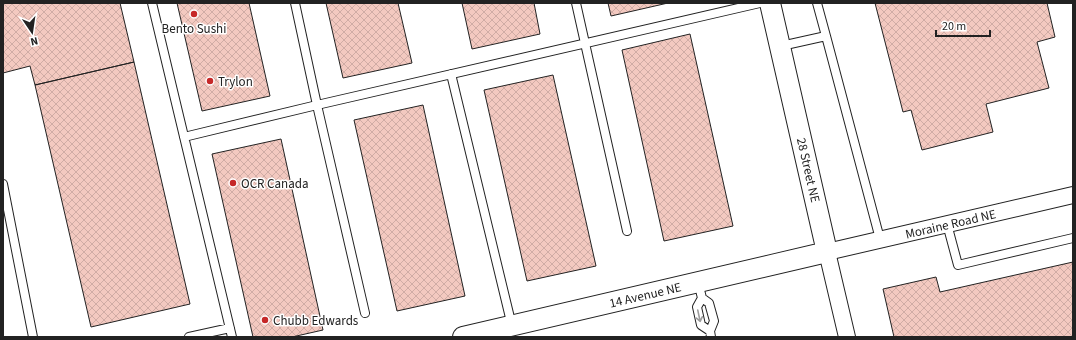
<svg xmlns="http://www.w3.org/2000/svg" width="1076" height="340" viewBox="0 0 1076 340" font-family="'Source Sans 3',sans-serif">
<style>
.building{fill:url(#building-cross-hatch);stroke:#222}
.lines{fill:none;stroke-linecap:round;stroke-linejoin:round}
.service-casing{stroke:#222;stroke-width:10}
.minor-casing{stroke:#222;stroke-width:18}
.tertiary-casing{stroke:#222;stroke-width:22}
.service{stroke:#fff;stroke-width:8}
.minor{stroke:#fff;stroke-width:16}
.tertiary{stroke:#fff;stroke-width:20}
.oneway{stroke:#9c9c9c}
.poi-dot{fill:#c62828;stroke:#fff;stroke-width:1.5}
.labels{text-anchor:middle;stroke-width:3;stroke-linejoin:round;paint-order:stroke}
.poi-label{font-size:13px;fill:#222;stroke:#fff;text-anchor:start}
.street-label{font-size:13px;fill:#222;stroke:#fff}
</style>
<defs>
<pattern id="building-cross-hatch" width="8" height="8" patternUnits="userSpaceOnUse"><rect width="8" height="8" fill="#f3c9c0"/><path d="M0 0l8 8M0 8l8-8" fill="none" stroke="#d0aca5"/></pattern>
</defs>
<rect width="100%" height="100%" fill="#fff"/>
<!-- building -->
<path class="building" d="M 3,3 L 120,3 L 134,62 L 35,85 L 30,66 L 3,73 Z
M 177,3 L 249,3 L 270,96 L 202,111 Z
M 326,3 L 398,3 L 412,63 L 343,78 Z
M 462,3 L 534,3 L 540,34 L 472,49 Z
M 608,3 L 668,3 L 611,16 Z
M 875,3 L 1047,3 L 1055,37 L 1037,42 L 1049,88 L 986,104 L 993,132 L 922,150 L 911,110 L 903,112 Z
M 690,34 L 733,226 L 664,241 L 622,50 Z
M 134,62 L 190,304 L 91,327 L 35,85 Z
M 553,75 L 596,266 L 527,281 L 484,90 Z
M 423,105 L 465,296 L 397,311 L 354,120 Z
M 281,139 L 323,330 L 292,337 L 253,337 L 212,154 Z
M 1073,262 L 1073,337 L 894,337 L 883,289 L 936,277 L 940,292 Z"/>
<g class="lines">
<!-- service casing -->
<g class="service-casing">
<path id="service" d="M 152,3 L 232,337
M 295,3 L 317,105 L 760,3
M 576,3 L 627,231
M 817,3 L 826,36
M 781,46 L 826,36 L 880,239
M 451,74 L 512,326
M 184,137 L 317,105 L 365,313
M 3,184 L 33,337
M 947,224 L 958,265 L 1073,238
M 698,282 L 702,298 L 709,303 L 714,321 L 710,331 L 711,337
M 702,298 L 697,307 L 701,325 L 710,331
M 189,337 L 230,328"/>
</g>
<!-- minor casing -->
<g class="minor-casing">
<g id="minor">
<path id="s1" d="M 847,337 L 827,252 L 1073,195"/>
</g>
</g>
<!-- tertiary casing -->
<g class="tertiary-casing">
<g id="tertiary">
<path id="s2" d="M 463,337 L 827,252 L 770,3"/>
</g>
</g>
<!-- service -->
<use href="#service" class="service"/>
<!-- minor -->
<use href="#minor" class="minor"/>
<!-- tertiary -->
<use href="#tertiary" class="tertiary"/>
</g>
<!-- one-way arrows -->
<defs><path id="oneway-shaft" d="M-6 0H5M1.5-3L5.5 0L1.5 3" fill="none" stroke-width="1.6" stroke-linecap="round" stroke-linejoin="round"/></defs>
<use class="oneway" href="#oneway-shaft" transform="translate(699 316) rotate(78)"/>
<!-- markers -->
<g class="poi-dot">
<circle cx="194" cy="14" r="4"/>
<circle cx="210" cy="81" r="4"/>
<circle cx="233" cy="183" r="4"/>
<circle cx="265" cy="320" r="4"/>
</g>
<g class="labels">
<!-- poi labels -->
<g class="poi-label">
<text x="194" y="33" text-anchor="middle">Bento Sushi</text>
<text x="218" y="86">Trylon</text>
<text x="241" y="188">OCR Canada</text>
<text x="273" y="325">Chubb Edwards</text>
</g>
<!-- street labels -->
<g class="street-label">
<text transform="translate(809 170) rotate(77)" y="5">28 Street NE</text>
<text dy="5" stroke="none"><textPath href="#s1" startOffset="214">Moraine Road NE</textPath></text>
<text dy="5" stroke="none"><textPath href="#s2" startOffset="187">14 Avenue NE</textPath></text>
</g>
</g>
<!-- border -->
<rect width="1076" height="340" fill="none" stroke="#222222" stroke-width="8"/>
<!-- north arrow -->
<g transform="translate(32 32) rotate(167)" stroke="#ffffff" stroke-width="3" paint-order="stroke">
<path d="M0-3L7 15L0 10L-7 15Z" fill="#222222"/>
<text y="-6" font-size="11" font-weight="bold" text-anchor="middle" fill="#222222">N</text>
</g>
<!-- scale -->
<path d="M936 30v6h54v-6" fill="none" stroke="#222222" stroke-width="2"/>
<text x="942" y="30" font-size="12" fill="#222222" stroke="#ffffff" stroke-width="3" paint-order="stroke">20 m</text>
</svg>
